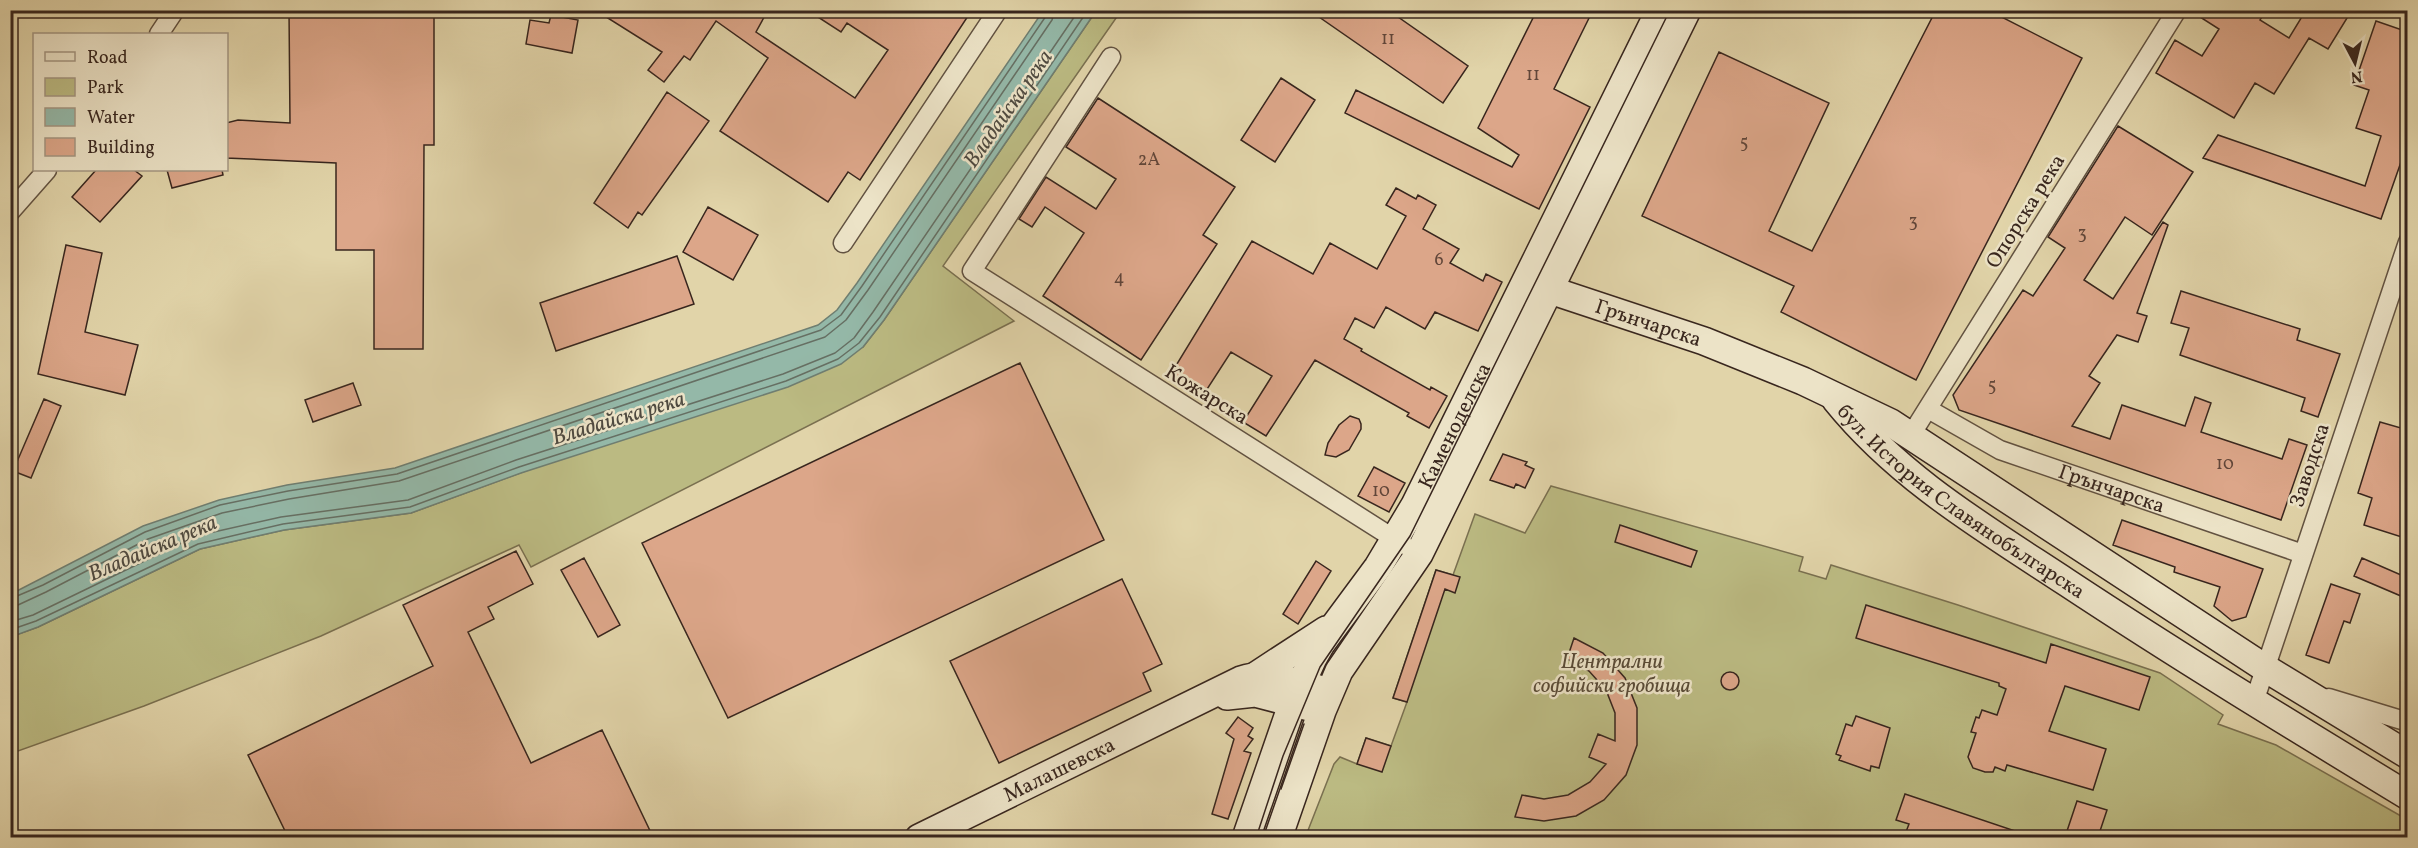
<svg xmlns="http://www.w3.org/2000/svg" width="2418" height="848" viewBox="0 0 2418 848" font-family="Vollkorn,serif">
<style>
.green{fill:#bbba82;stroke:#7a7050;stroke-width:1.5}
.water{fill:#94b8a8;stroke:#6f7e71;stroke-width:1.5}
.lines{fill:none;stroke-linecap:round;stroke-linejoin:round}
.shore{stroke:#666f63;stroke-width:1.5}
.building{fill:#dca689;stroke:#38261e;stroke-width:1.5}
.street-casing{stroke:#625241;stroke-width:21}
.secondary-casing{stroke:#38261e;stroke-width:30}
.street{stroke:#ece3c7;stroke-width:18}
.secondary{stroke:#ece3c7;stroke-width:27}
.tram{stroke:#38261e;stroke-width:1.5}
.labels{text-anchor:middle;stroke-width:5;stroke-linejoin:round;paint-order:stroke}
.number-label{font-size:18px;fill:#614639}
.street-label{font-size:21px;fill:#38261e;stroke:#ece3c7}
.park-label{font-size:21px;font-style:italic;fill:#594b37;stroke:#ece3c7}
.water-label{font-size:22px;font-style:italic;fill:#4f4a40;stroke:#ece3c7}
</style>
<rect width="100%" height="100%" fill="#e1d4a9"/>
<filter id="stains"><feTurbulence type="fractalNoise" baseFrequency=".00333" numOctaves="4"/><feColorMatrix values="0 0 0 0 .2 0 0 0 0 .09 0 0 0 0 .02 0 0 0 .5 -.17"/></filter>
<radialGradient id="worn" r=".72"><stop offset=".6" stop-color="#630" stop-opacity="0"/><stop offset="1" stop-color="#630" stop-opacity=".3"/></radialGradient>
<!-- green -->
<path class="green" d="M 1096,11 L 1121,11 L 943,266 L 1014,321 L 531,567 L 519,545 L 321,636 L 144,706 L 18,751 L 11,748 L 10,637 L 38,627 L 200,549 L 284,530 L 411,513 L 863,347 L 884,320 Z
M 1551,486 L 1803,557 L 1799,571 L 1826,579 L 1831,565 L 1958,605 L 2160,673 L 2223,715 L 2218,724 L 2276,745 L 2408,820 L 2407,838 L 1305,838 L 1334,764 L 1340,757 L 1357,764 L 1366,738 L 1391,746 L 1407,702 L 1393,698 L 1436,570 L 1453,575 L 1475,514 L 1525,533 Z"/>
<!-- water -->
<path class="water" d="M 1043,11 L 1096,11 L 884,320 L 863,347 L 841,364 L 788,387 L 521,473 L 411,513 L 284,530 L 200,549 L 38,627 L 11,637 L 11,594 L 143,526 L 219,500 L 287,485 L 395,468 L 818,325 L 837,310 L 857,283 Z"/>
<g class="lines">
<!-- shore -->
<path class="shore" d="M 10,599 L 43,585 L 145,532 L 220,505 L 288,491 L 397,474 L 821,330 L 841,315 L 862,286 L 1046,16 L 1047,10
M 10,607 L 18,605 L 46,592 L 148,539 L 222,513 L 289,499 L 399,481 L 825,337 L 846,320 L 868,290 L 1052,20 L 1055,10
M 10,622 L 33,615 L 196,536 L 281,517 L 408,500 L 516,460 L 783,374 L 835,353 L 854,338 L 873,312 L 1079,10
M 10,630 L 36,621 L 198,544 L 283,524 L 410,507 L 519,467 L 786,381 L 838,359 L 859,343 L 880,317 L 1088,10"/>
</g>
<!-- building -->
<path class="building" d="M 289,10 L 434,10 L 434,145 L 424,145 L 423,349 L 374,349 L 374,250 L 336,250 L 336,163 L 226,158 L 226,123 L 238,120 L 290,123 Z
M 595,10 L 768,10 L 756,32 L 855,98 L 888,50 L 847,23 L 841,32 L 807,10 L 972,10 L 860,180 L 848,172 L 828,202 L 720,131 L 768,58 L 716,21 L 690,60 L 684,56 L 664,82 L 648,70 L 662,52 Z
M 1309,10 L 1388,10 L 1468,66 L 1443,103 Z
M 1537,10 L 1593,10 L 1554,89 L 1590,107 L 1539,209 L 1345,113 L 1356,90 L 1512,167 L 1519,155 L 1478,128 Z
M 1936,10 L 1988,10 L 2082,58 L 1916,380 L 1781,312 L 1794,286 L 1642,216 L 1719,52 L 1829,103 L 1769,231 L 1812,251 Z
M 2189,10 L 2266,10 L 2260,20 L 2289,38 L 2306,10 L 2352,10 L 2328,49 L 2309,38 L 2274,94 L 2255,83 L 2234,118 L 2156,73 L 2175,40 L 2202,56 L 2219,29 Z
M 551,15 L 578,20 L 572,53 L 526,44 L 530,20 L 549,23 Z
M 2376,21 L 2408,32 L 2408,142 L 2381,219 L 2203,158 L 2218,135 L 2365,186 L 2381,136 L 2356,128 L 2369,90 L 2354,85 Z
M 1281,78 L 1315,100 L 1275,162 L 1241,140 Z
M 667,92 L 709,121 L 642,215 L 638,212 L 628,228 L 594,203 Z
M 1098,98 L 1235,187 L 1203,235 L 1217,244 L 1141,360 L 1043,296 L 1084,233 L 1045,207 L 1032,227 L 1019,219 L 1046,177 L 1096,209 L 1116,179 L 1066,147 Z
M 2118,126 L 2193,172 L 2152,235 L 2125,217 L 2084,280 L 2113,299 L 2163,222 L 2168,225 L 2137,313 L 2147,316 L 2138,342 L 2117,335 L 2089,376 L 2100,383 L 2072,426 L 2110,439 L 2122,405 L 2185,426 L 2195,397 L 2211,403 L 2201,432 L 2282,459 L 2289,439 L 2307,445 L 2281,520 L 1959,410 L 1953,395 L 2023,290 L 2033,296 L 2065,248 L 2048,237 Z
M 96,170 L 134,170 L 142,176 L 100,222 L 72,197 Z
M 167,170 L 222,170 L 223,175 L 172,188 Z
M 1396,188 L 1416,199 L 1418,195 L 1436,205 L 1423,229 L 1459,249 L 1450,263 L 1483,281 L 1486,274 L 1502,282 L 1478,331 L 1435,312 L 1425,329 L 1386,307 L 1374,328 L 1355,318 L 1344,339 L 1362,349 L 1361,351 L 1430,390 L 1431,387 L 1447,396 L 1429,428 L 1407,416 L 1409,413 L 1315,360 L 1266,436 L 1243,422 L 1272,376 L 1231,352 L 1202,397 L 1169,377 L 1252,241 L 1313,274 L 1330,243 L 1377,269 L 1406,216 L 1386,205 Z
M 708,207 L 758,235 L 733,280 L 683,252 Z
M 66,245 L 102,253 L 85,332 L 138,345 L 125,395 L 38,374 Z
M 677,256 L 694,304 L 556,351 L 540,303 Z
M 2181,291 L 2300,329 L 2297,340 L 2340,354 L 2318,417 L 2301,411 L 2305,398 L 2180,355 L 2189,328 L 2171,323 Z
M 1020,363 L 1104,540 L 728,718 L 642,543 Z
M 353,383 L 361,405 L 313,422 L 305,400 Z
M 44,399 L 61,406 L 31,478 L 13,471 Z
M 1350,416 L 1359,419 L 1361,424 L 1361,429 L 1349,450 L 1336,457 L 1325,455 L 1328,443 L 1339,425 Z
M 2380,422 L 2408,430 L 2408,539 L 2364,525 L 2372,498 L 2358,493 Z
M 1503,454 L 1527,462 L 1525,465 L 1534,469 L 1525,488 L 1516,484 L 1514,488 L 1490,480 Z
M 1374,467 L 1405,483 L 1389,512 L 1358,496 Z
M 2122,520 L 2263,569 L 2246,617 L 2232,621 L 2214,606 L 2220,587 L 2174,572 L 2175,567 L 2113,545 Z
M 1620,525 L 1697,551 L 1691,567 L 1615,542 Z
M 516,551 L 533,584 L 488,607 L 494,619 L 468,632 L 531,763 L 602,730 L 653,837 L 288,837 L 248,755 L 433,666 L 403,605 Z
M 584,558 L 620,625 L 598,637 L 561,570 Z
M 2362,558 L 2408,578 L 2408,599 L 2354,576 Z
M 1316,561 L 1331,571 L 1298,624 L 1283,614 Z
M 1436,570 L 1460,577 L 1455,593 L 1445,589 L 1407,702 L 1393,698 Z
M 1122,579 L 1162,664 L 1143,673 L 1151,691 L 999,763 L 950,661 Z
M 2331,584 L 2360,594 L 2350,623 L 2344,621 L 2329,663 L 2306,655 Z
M 1866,605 L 2046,663 L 2051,644 L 2150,677 L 2139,710 L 2065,686 L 2049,731 L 2106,749 L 2093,790 L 2007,765 L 2005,771 L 1995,767 L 1993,772 L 1985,772 L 1973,768 L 1968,757 L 1976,733 L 1971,732 L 1976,717 L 1979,718 L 1982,710 L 1997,715 L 2006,689 L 1999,686 L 1999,683 L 1856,638 Z
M 1574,638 L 1603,653 L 1625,678 L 1637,708 L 1637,745 L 1626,775 L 1604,800 L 1576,816 L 1544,821 L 1515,817 L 1522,795 L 1544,799 L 1568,795 L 1590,782 L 1606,764 L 1589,757 L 1598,734 L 1615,741 L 1615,713 L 1606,690 L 1589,671 L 1567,659 Z
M1721 681a9 9 0 1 1 18 0a9 9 0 1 1-18 0Z
M 1856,716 L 1890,728 L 1879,768 L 1871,766 L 1870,771 L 1839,760 L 1841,756 L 1836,754 L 1846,724 L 1852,726 Z
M 1238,717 L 1253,728 L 1248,736 L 1253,739 L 1244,751 L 1251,753 L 1228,819 L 1212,814 L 1234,739 L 1226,733 Z
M 1366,738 L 1391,746 L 1382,772 L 1357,764 Z
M 1905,794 L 2027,835 L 2027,837 L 1904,837 L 1909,824 L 1896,820 Z
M 2077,801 L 2107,810 L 2098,837 L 2065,837 Z"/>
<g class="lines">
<!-- street casing -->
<g class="street-casing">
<g id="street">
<path d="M 159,34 L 175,10"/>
<path d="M 1111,57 L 972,271 L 1404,545"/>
<path d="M 10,212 L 47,170"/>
<path d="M 843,243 L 998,10"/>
<path id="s1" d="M 1928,409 L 2000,450 L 2303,554"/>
<path d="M 1911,435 L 2177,10"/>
<path d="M 2329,698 L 2408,722"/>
<path d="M 2254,702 L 2408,242"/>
</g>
</g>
<!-- secondary casing -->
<g class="secondary-casing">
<g id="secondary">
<path id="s2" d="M 1526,282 L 1704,341 L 1803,381 L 1891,423 L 2265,668 L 2408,755"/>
<path id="s3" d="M 1836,400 C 1899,478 1984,528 2066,582 C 2178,656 2293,726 2408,796"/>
<path d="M 1257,675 L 1326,630"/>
<path d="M 1227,696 L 1255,693 L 1309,707"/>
<path id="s4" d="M 919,838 L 1241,680 C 1271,670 1291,682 1319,689"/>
<path id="s5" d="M 1246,838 L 1293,702 L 1313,658 L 1321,644 L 1378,567 L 1415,505 L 1660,10"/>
<path d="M 1278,838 L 1322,711 L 1339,671 L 1419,554 L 1687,10"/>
</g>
</g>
<!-- street -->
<use href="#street" class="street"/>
<!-- secondary -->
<use href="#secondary" class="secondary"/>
<!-- tram -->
<path class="tram" d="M 1281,789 L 1304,724
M 1256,838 L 1283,756 L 1320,667 L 1410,536 L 1670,10"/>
</g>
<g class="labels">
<!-- number labels -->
<g class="number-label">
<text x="1388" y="44">11</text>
<text x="1533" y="80">11</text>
<text x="1744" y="148">5</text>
<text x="1149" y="165">2А</text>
<text x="1913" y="227">3</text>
<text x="2082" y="239">3</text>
<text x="1439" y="265">6</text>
<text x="1119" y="283">4</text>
<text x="1992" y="391">5</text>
<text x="2225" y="469">10</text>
<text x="1381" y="496">10</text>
</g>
<!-- street labels -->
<g class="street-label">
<text transform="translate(2025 211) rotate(-58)" y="7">Опорска река</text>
<text dy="7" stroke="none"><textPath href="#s2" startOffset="129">Грънчарска</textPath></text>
<text transform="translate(1207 394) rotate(32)" y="7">Кожарска</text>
<text dy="7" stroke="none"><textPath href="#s5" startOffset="465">Каменоделска</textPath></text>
<text transform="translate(2309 465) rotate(-72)" y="7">Заводска</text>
<text dy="7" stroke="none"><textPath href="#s1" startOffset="201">Грънчарска</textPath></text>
<text dy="7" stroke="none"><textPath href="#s3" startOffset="162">бул. История Славянобългарска</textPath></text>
<text dy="7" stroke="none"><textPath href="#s4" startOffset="156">Малашевска</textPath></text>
</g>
<!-- park labels -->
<g class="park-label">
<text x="1612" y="668">Централни<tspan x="1612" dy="24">софийски гробища</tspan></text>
</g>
<!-- water labels -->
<g class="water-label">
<text transform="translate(1007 108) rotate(-55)" y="8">Владайска река</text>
<text transform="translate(618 417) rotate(-17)" y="8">Владайска река</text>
<text transform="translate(152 547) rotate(-23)" y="8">Владайска река</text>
</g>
</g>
<!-- margin -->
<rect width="2418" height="848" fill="none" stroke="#e1d4a9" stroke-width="36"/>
<rect x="12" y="12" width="2394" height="824" fill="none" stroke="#38261e" stroke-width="3"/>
<rect x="18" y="18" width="2382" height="812" fill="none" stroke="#38261e" stroke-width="1.5"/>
<!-- legend -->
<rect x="33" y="33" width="195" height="138" fill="#ece3c7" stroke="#a49783" stroke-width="1.5"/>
<rect x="45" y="52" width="30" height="9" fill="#ece3c7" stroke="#a49783" stroke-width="1.5"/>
<text x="87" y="63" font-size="18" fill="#38261e">Road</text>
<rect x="45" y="78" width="30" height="18" fill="#bbba82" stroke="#a49783" stroke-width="1.5"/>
<text x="87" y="93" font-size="18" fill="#38261e">Park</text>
<rect x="45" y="108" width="30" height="18" fill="#94b8a8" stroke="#a49783" stroke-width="1.5"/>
<text x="87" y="123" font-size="18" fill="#38261e">Water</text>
<rect x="45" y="138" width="30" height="18" fill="#dca689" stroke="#a49783" stroke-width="1.5"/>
<text x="87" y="153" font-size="18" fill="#38261e">Building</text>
<!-- north arrow -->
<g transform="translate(2355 63) rotate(173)" stroke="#ece3c7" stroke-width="4.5" paint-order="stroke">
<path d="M0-4.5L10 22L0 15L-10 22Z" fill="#38261e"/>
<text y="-9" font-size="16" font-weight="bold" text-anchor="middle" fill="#38261e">N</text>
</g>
<rect width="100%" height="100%" filter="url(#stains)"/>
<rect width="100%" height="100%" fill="url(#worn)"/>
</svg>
